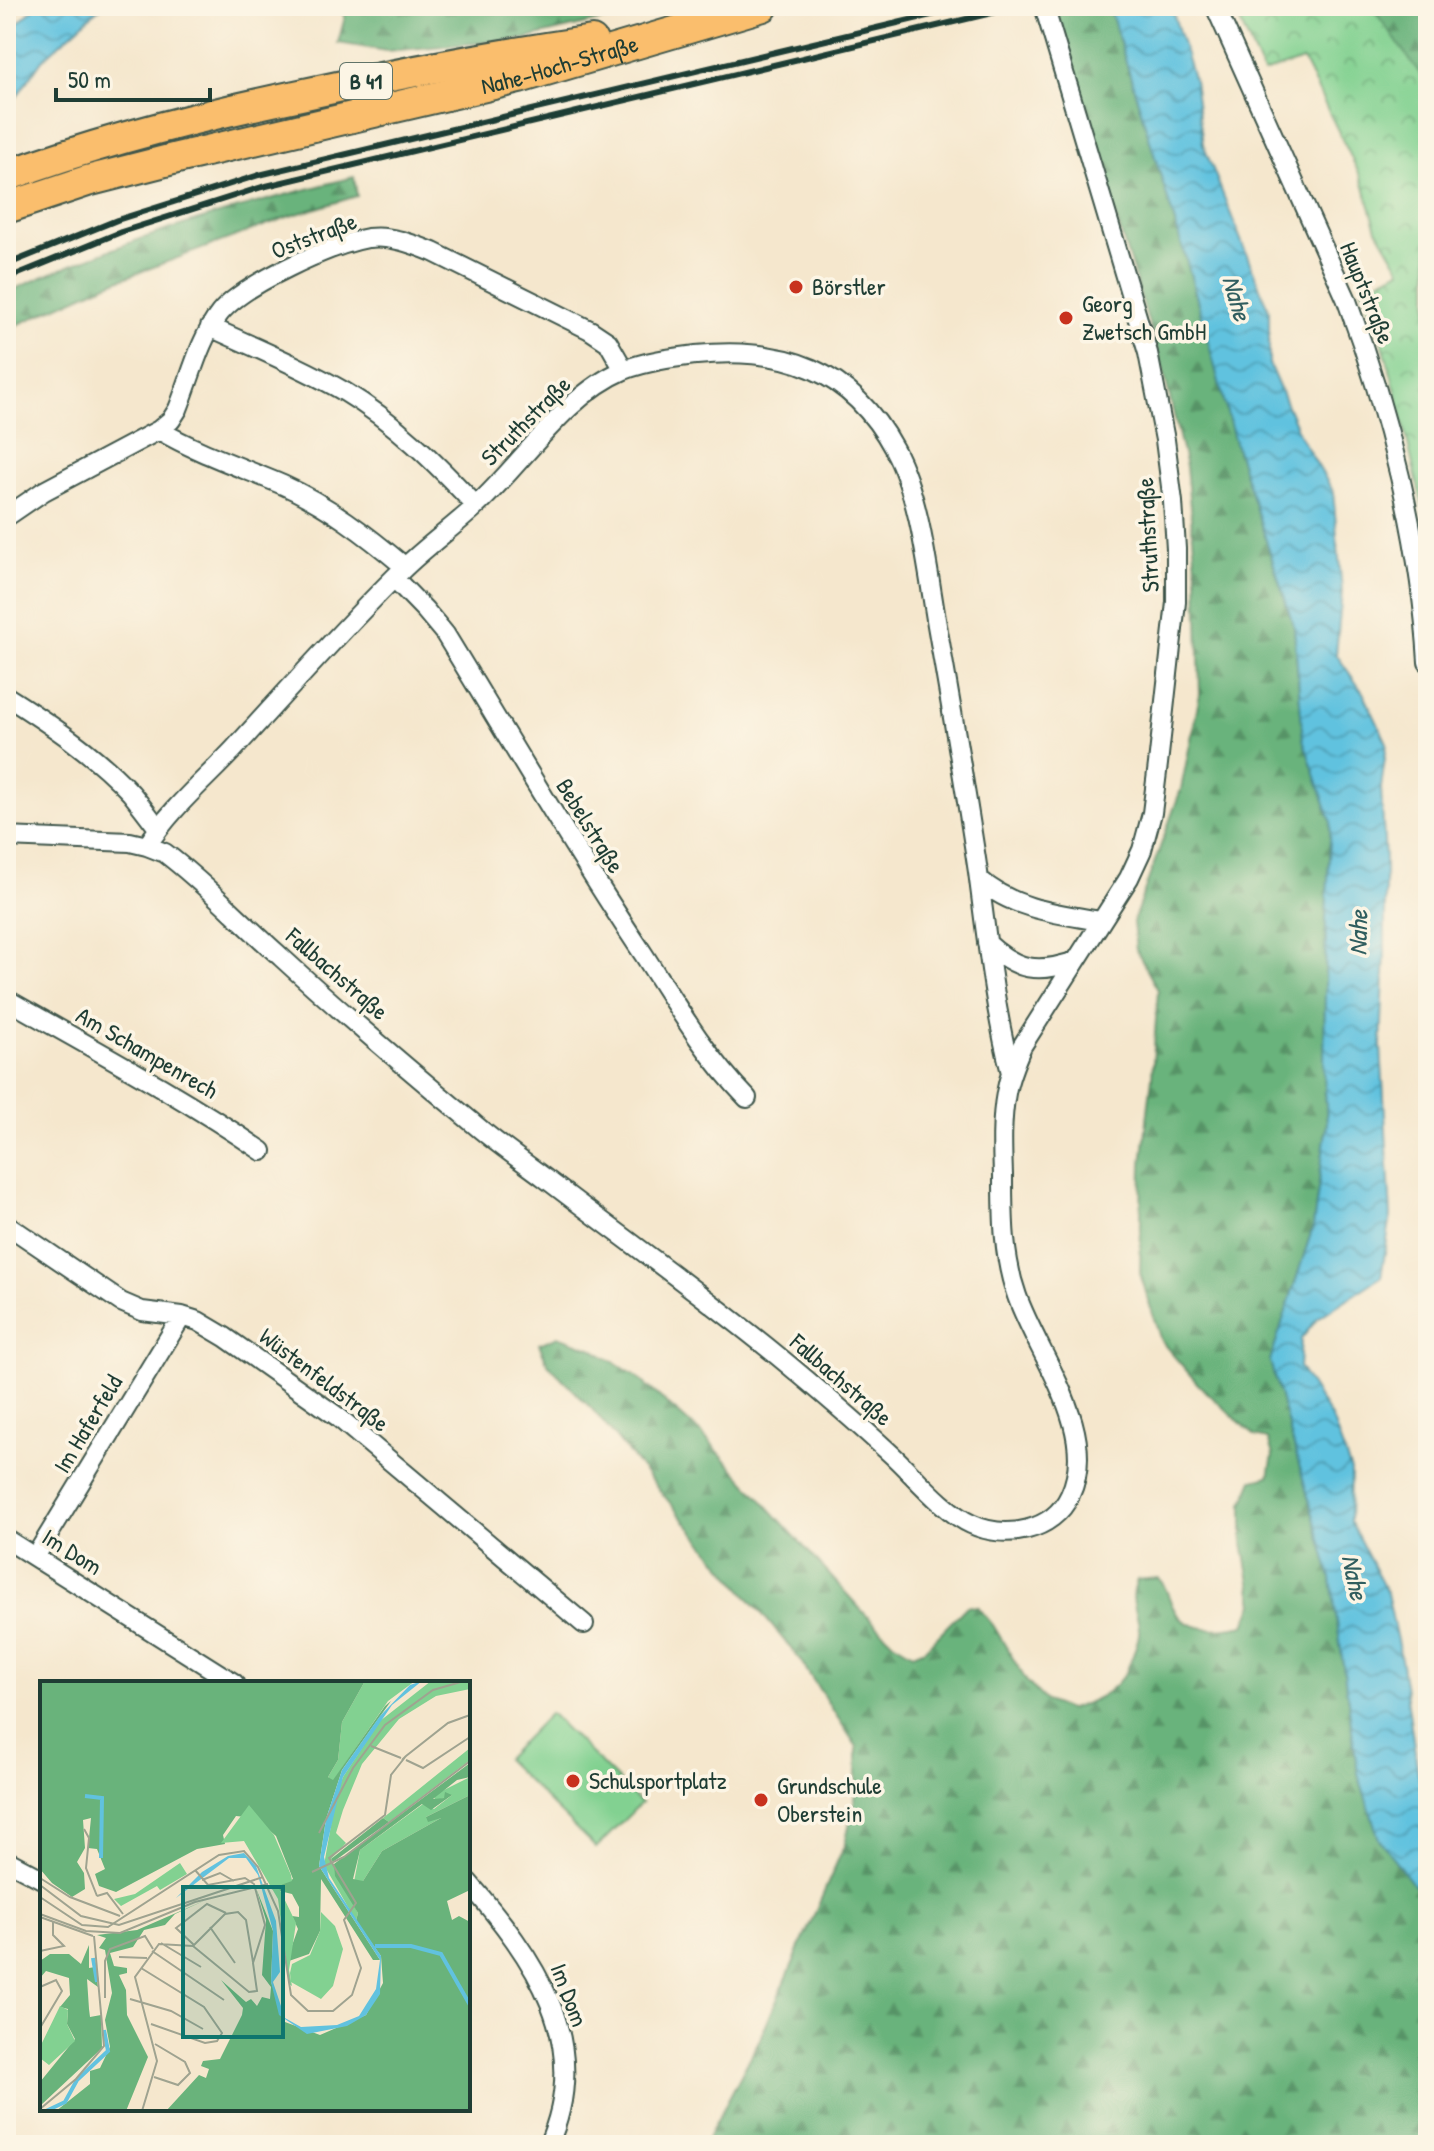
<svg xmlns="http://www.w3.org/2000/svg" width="1434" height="2151" viewBox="0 0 1434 2151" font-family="'Patrick Hand',sans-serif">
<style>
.forest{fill:url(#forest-firs);stroke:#447858;stroke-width:2}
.park{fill:url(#park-crowns);stroke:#508762;stroke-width:2}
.pitch{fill:#82d191;stroke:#508762;stroke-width:2}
.water{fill:url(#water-waves);stroke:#40808a;stroke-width:2}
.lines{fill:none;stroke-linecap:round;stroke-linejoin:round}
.minor-casing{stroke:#3f564b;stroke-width:22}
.primary-casing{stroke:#3f564b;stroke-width:34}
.minor{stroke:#fff;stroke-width:18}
.primary{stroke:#fabe6d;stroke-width:30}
.rail{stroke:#1f3d34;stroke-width:6}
.poi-dot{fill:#c8321e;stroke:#fcf5e5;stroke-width:3}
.labels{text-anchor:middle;stroke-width:7;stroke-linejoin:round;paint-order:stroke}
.shield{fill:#fcf5e5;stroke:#617469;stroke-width:2}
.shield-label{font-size:22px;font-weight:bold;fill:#1f3d34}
.street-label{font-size:24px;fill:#1f3d34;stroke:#fcf5e5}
.poi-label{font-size:24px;fill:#1f3d34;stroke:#fcf5e5;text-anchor:start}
.water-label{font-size:26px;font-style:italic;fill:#305e5f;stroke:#fcf5e5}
.inset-river{fill:none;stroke:#61c2df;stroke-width:4}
.inset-road{fill:none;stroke:#9fa390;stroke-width:2}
.view{fill:#0f766e;fill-opacity:0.15;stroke:#0f766e;stroke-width:4}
.inset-edge{fill:none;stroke:#1f3d34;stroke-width:4}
</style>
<defs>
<pattern id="forest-firs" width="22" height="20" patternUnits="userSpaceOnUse" patternTransform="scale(2)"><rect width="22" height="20" fill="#69b37b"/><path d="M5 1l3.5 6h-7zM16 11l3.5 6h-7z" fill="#569366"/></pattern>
<pattern id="park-crowns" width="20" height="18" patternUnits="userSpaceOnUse" patternTransform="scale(2)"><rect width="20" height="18" fill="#82d191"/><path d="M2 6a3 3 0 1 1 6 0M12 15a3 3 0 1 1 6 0" fill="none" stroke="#6aab77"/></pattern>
<pattern id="water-waves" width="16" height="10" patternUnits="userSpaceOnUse" patternTransform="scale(2)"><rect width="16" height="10" fill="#61c2df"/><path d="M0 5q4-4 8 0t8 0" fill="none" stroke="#4f9fb6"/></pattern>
</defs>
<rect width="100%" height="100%" fill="#fcf5e5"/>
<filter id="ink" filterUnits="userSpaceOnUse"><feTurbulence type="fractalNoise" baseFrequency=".0125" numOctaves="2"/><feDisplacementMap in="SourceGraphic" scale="16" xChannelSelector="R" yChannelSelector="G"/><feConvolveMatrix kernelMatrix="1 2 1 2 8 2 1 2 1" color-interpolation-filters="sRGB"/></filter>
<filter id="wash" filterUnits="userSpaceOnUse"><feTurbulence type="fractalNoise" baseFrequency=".006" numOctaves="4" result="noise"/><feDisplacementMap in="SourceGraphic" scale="32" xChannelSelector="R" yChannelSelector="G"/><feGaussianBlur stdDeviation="1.8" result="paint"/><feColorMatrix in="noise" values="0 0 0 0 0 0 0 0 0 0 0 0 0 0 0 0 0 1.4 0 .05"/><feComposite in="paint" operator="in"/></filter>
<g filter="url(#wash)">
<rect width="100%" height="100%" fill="#f5e7cd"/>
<!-- forest -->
<path class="forest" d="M 337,6 L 660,6 L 524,39 L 386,51 L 338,43 L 345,17 Z
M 1067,6 L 1109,6 L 1189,269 L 1237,450 L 1294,627 L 1303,739 L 1331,821 L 1326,918 L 1324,1070 L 1327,1123 L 1313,1227 L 1270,1361 L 1331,1578 L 1358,1773 L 1379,1839 L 1428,1904 L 1428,2145 L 704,2145 L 760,2039 L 845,1844 L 857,1790 L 857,1747 L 798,1657 L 593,1410 L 548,1364 L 539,1344 L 558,1336 L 591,1348 L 636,1376 L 703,1435 L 864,1613 L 893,1642 L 913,1654 L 925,1649 L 967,1606 L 978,1607 L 993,1625 L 1027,1682 L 1046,1701 L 1068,1710 C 1100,1699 1122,1689 1133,1655 C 1135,1647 1140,1638 1139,1630 C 1138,1608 1128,1603 1137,1580 L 1158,1578 C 1167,1586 1168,1597 1173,1607 C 1184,1634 1222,1630 1245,1625 L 1254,1604 L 1243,1543 L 1243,1504 L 1253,1480 L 1269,1476 L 1273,1455 L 1268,1439 L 1255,1436 L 1198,1384 L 1161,1341 L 1140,1273 L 1142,1164 L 1152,1077 L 1158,990 L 1136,950 L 1133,922 L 1181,789 L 1200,694 L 1197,578 L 1186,467 L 1164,372 L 1052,10 Z
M 1247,6 L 1428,6 L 1428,89 Z
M 354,177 L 357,196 L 290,216 L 105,285 L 6,330 L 6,293 C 118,241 235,207 354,177 Z"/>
<!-- park -->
<path class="park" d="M 1233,6 L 1371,6 L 1428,85 L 1428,529 L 1396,392 L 1384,348 L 1362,289 L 1401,270 L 1377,229 L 1361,177 L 1303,60 L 1263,73 Z"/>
<!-- pitch -->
<path class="pitch" d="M 550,1713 L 641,1803 L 596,1848 L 505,1759 Z"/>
<!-- water -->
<path class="water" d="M 37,6 L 102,6 L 42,60 L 6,112 L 6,34 Z
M 1109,6 L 1171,6 L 1194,81 L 1203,144 L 1269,311 L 1269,364 L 1300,436 L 1333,491 L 1342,592 L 1336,654 L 1364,694 L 1387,743 L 1381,788 L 1385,859 L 1385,951 L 1381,1046 L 1391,1216 L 1381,1277 L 1318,1318 L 1301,1339 L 1299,1367 L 1332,1419 L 1351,1471 L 1350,1521 L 1387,1593 L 1402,1664 L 1418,1773 L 1428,1808 L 1428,1904 L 1379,1839 L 1358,1773 L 1331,1578 L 1270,1361 L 1313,1227 L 1327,1123 L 1324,1070 L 1326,918 L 1331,821 L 1303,739 L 1294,627 L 1237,450 L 1189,269 Z"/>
</g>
<g filter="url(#ink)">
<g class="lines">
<!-- minor casing -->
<g class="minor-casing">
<path id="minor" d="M 1215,6 L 1346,298 C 1388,411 1421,542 1428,662
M 210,327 C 256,348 302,367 345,392 C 395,422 436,463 476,506
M 159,430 C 198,453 241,467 283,485 C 328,505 367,535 405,567
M 6,517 L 44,491 L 159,430 L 171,420 L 178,409 C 191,377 199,340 220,313 C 244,284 330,245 368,238 C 390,235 413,244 433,252 L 590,330 L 608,342 L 624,370
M 394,578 L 425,610 L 445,634 C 511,742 574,850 644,955 C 676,1005 706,1056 747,1098
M 6,696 C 50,724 95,754 131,793 C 140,804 149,816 158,828
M 6,837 L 130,842 L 147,846 L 165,853 C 206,884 242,923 281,957 C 343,1014 408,1069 473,1123 C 496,1143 521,1160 545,1178 C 621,1236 699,1292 773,1352 C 813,1385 853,1419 891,1454 C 913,1474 944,1512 971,1524 C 1005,1540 1053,1532 1070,1495 C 1100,1431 1038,1356 1017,1296 C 1003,1257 1003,1216 1003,1175 C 1002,1147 1001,1120 1006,1093 C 1009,1076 1015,1062 1022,1046 L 1129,878 L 1142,850 L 1152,813 L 1158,764 L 1176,602 L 1176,549 L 1173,502 L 1165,440 L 1148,353 L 1044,6
M 147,846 C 170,809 204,781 234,749 C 289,689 343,628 401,571 C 424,548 451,529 475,507 C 522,464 565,395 624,370 C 647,361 672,358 696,355 C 783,346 851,369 894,449 C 921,499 928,575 938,631 C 952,711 966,791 978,872 C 987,940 994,1006 1011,1073
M 979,879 C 1012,909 1058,914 1101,921
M 987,943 C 1017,971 1038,974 1076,961
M 6,999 C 92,1048 180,1095 262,1151
M 6,1224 L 121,1302 L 142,1311 L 182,1316 L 198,1321 L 225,1337 L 338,1417 L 584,1624
M 6,1539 L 234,1683
M 35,1557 L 182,1316
M 6,1860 L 42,1879
M 468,1882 C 533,1956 595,2043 548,2145"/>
</g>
<!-- primary casing -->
<g class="primary-casing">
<g id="primary">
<path d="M 6,176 C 103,140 203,115 305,94 C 400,73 495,55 592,41"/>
<path id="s1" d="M 6,208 L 87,181 L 177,158 L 519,78 L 763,6"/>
</g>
</g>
<!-- minor -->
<use href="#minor" class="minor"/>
<!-- primary -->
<use href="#primary" class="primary"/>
<!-- rail -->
<path class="rail" d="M 6,265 L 117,220 L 259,175 L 969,6
M 6,279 L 121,232 L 262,187 L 1021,6"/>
</g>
</g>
<!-- markers -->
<g class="poi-dot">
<circle cx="796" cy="287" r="8"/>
<circle cx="1066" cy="318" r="8"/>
<circle cx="573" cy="1781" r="8"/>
<circle cx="761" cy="1800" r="8"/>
</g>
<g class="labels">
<!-- shield labels -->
<rect class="shield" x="340" y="63" width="52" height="36" rx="6"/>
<g class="shield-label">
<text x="366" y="89">B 41</text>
</g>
<!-- street labels -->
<g class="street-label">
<text dy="8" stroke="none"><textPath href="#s1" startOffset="572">Nahe-Hoch-Straße</textPath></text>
<text transform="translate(314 236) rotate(-21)" y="8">Oststraße</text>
<text transform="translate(1367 293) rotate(68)" y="8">Hauptstraße</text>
<text transform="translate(526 421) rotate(-45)" y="8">Struthstraße</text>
<text transform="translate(1148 535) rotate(-93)" y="8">Struthstraße</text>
<text transform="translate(590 826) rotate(58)" y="8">Bebelstraße</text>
<text transform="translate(337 974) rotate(41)" y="8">Fallbachstraße</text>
<text transform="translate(147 1053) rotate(30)" y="8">Am Schampenrech</text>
<text transform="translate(324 1380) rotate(37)" y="8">Wüstenfeldstraße</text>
<text transform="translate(841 1380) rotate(41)" y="8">Fallbachstraße</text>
<text transform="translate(88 1424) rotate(-59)" y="8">Im Haferfeld</text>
<text transform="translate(72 1552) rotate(32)" y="8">Im Dom</text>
<text transform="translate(569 1995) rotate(69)" y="8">Im Dom</text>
</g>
<!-- poi labels -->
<g class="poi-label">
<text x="812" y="295">Börstler</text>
<text x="1082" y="312">Georg<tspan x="1082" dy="28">Zwetsch GmbH</tspan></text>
<text x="589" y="1789">Schulsportplatz</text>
<text x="777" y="1794">Grundschule<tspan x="777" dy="28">Oberstein</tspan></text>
</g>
<!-- water labels -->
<g class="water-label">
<text transform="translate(1237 298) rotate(74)" y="9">Nahe</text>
<text transform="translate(1358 933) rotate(-89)" y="9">Nahe</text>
<text transform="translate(1355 1577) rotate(78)" y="9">Nahe</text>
</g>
</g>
<!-- overview -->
<g transform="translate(40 1681)">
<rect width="430" height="430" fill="#f5e7cd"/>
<path d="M 325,0 L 375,0 L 348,20 L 293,100 L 288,96 L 298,79 L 302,41 ZM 391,0 L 430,0 L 430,8 L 396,15 L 359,38 L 322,83 L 303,129 L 296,152 L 306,162 L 291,178 L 318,232 L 316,240 L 284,184 L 296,116 L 303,96 L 340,40 ZM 430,67 L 430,79 L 349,141 L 343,137 ZM 430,96 L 430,114 L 386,136 L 401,137 L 342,170 L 323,200 L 314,201 L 320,169 L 383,123 L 394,128 L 412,114 L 395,120 L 394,114 Z" fill="#82d191"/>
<path d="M 0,0 L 325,0 L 302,41 L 298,79 L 288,96 L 293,99 L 345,25 L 351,20 L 302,89 L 286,138 L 279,185 L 340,279 L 333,279 L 281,198 L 280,250 L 269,273 L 246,281 L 258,248 L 252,235 L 259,236 L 259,226 L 252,213 L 231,208 L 253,198 L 236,155 L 215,137 L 196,135 L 183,154 L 185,163 L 157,168 L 76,211 L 59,205 L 55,193 L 65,188 L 57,168 L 48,167 L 51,137 L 43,139 L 45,167 L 37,181 L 44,192 L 45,208 L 32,216 L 12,202 L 0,188 ZM 430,82 L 430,96 L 417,99 L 393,118 L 404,117 L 405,111 L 412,114 L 391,129 L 382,123 L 320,169 L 313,198 L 323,200 L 342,170 L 401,137 L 388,141 L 386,136 L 430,114 L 430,209 L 407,220 L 412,239 L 419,235 L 430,241 L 430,430 L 126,430 L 159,394 L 166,397 L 169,388 L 161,385 L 163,380 L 180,378 L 202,334 L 203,327 L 181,299 L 206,321 L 211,318 L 217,325 L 222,316 L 230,318 L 231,306 L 222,294 L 226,239 L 216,207 L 233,250 L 231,301 L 245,341 L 280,354 L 326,334 L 343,302 L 341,275 L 316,240 L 318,232 L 295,195 L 294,183 ZM 343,137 L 349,141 L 293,181 L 291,178 ZM 168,218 L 135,233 L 125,244 L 104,249 L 93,266 L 70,272 L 74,285 L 87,287 L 87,292 L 79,294 L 86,309 L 87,334 L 108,376 L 86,430 L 16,430 L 50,403 L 50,390 L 60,387 L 70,366 L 65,339 L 72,312 L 65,269 L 59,267 L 66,257 L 57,254 L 97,249 ZM 49,264 L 49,287 L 55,286 L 58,306 L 47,298 L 49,328 L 50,336 L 61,334 L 62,367 L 0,425 L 0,401 L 35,358 L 27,343 L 28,328 L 20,326 L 30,314 L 29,297 L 6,290 L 0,297 L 0,280 L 10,273 L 29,273 L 41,283 Z" fill="#69b37b"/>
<path d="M 281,231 L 295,245 L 303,268 L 293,305 L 281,318 L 251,301 L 250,292 L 252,283 L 270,274 L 280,250 Z" fill="#82d191"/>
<path d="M 209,124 L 234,154 L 251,194 L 252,200 L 238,205 L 256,242 L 249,289 L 252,305 L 249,303 L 238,218 L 204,160 L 181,162 ZM 140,182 L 147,193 L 120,209 L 117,205 L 81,225 L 74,218 L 95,213 Z" fill="#82d191"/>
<path d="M 20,325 L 28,329 L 27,343 L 35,360 L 9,384 L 0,377 L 0,366 Z" fill="#82d191"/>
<path d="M 382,0 L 352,24 L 303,96 L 284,176 L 289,197 L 341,275 L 340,313 L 326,334 L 307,345 L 267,353 L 239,334 L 231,301 L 233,250 L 218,194 L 206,177 L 189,177 L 136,217 L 162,191 L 188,175 L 204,172 L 216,185 L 236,240 L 240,291 L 233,301 L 245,337 L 261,346 L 297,344 L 319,335 L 336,308 L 340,279 L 279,185 L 286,138 L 302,89 L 340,35 L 370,4 Z" fill="#61c2df"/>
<path class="inset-river" d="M 45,115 L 62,117 L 61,177M 335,265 L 371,265 L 401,273 L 430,324M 53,277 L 57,301M 6,430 L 25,421 L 37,399 L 68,370 L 64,349"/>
<path class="inset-road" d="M 331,65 L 361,77M 366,75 L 408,42 L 430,34M 366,79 L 383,87 L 430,56M 44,148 L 49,157 L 46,187 L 57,215M 279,152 L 313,87 L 345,44 L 393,9 L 424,0M 272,191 L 304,176 L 430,80M 0,197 L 30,216 L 80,235M 162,199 L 180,192 L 194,200M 0,204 L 41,235 L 79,244 L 223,196M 57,215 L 67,212 L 83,233M 0,216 L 42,244 L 68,246 L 179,174 L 204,170 L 218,186 L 238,230 L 251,314 L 268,330 L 293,330 L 312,314 L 321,287 L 304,239 L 316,222 L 289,177 L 345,134 L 351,94 L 366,75 L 362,79M 0,233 L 46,250 L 80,252 L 155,221 L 228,203M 0,236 L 53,255M 170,246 L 195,282M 121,262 L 161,286M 154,264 L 136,247 L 167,223 L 186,232M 153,265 L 209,311 L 217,310 L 213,282 L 225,244 L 214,203 L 205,197 L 168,204 L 155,189M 153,265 L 185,233 L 198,231 L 206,239 L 213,281M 0,270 L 24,265 L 13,254 L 13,240M 112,270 L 184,319M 79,276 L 107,277M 101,287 L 164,326 L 182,352 L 177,360 L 165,362 L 111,343M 0,306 L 16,299 L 22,310 L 0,347M 65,317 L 65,280 L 70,268 L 105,255 L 113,268M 90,318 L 131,330 L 163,348M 114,396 L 138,404 L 150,392 L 145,381 L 115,363M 0,428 L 36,398 L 64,365 L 54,255M 102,430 L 117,380 L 95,296 L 119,263 L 153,265"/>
<path class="view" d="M 143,206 L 243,206 L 243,356 L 143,356 Z"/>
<rect width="430" height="430" class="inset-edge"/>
</g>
<!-- margin -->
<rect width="1434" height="2151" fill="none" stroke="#fcf5e5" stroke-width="32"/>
<!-- scale -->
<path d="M56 88v12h154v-12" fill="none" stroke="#1f3d34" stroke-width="4"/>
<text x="68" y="88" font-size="24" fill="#1f3d34" stroke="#fcf5e5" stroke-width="6" paint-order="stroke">50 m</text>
</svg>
